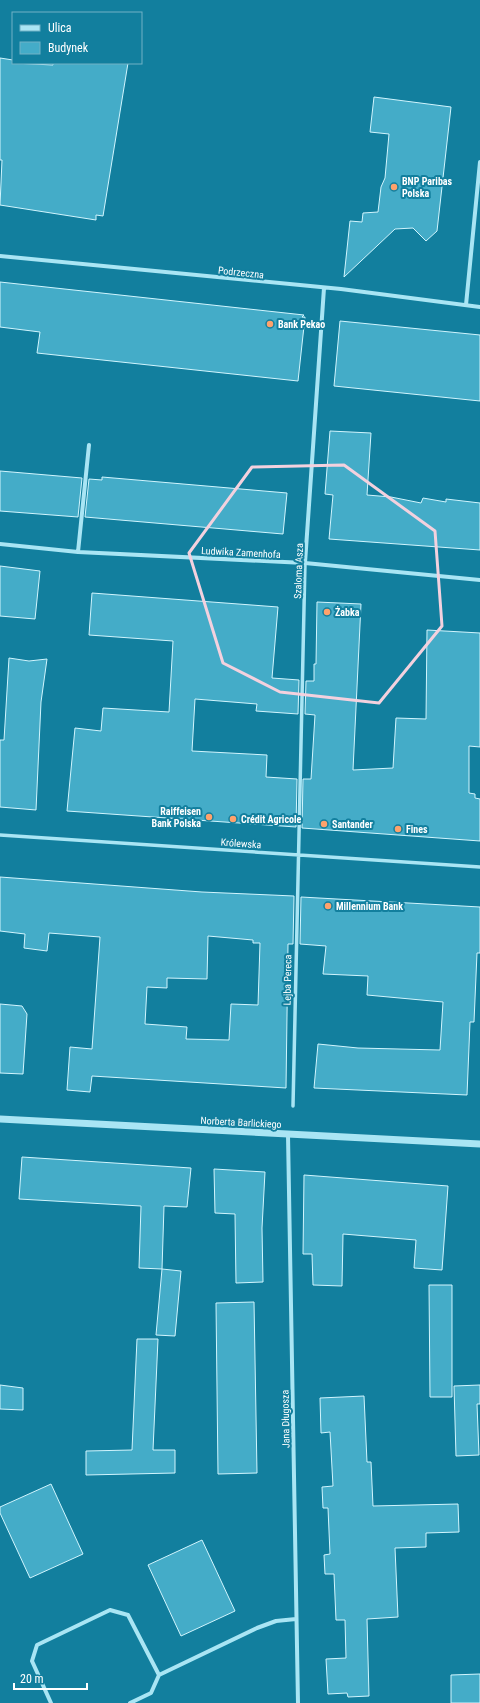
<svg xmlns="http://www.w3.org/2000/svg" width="480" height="1703" viewBox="0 0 480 1703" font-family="'Roboto Condensed',sans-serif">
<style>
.building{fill:#44acc8;stroke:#d1f5fe;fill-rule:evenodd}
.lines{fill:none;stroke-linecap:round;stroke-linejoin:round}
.pedestrian{stroke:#a9e5f4;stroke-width:3.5}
.minor{stroke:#a9e5f4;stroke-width:4}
.tertiary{stroke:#a9e5f4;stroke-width:7}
.marked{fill:none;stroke:#f3d1de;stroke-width:3;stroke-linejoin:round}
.poi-dot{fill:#ffa26c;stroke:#127f9e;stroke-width:1.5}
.labels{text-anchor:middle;stroke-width:4;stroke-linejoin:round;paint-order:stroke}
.poi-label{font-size:10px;font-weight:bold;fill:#fff;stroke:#127f9e;text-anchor:start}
.street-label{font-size:10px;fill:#fff;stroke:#127f9e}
</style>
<rect width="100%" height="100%" fill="#127f9e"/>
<!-- building -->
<path class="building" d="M 0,58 L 13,60 L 13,63 L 53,65 L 53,63 L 128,63 L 103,216 L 96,215 L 96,220 L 0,205 L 2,160 L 0,160 Z
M 374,97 L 451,107 L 437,231 L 426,241 L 413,228 L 395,229 L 344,277 L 350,221 L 362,222 L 363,213 L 378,212 L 381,187 L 385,178 L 389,134 L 370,132 Z
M 0,282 L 304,315 L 302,317 L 305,317 L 298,381 L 37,353 L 40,332 L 0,327 Z
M 340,321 L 480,335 L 480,401 L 334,386 Z
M 330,431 L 371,433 L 367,495 L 391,497 L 421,503 L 423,498 L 446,502 L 446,499 L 480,503 L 480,550 L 329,539 L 333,495 L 325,494 Z
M 0,471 L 82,478 L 78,517 L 0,511 Z
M 102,477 L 287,493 L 283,534 L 85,517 L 89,479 L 102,480 Z
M 0,566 L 40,571 L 35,619 L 0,616 Z
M 92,593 L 278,607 L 272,678 L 299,680 L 298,714 L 256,711 L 257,704 L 195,699 L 192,751 L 267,755 L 266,777 L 297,779 L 296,827 L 67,811 L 75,728 L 101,731 L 103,708 L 169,712 L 173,641 L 89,635 Z
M 317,602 L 361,604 L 353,770 L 393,768 L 396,718 L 426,719 L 427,630 L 480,633 L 480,747 L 469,746 L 469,793 L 475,794 L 475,798 L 480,799 L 480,841 L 302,828 L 303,779 L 311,779 L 315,715 L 305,714 L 306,681 L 314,681 L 314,664 L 316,664 Z
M 9,658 L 29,661 L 47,659 L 41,702 L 36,810 L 0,807 L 0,740 L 4,740 Z
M 0,877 L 202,892 L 294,896 L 293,944 L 288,944 L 286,1088 L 92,1076 L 90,1092 L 67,1090 L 70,1047 L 92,1049 L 100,937 L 49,933 L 47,951 L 24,948 L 25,934 L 0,931 ZM 208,936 L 253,940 L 253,943 L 260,943 L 258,1005 L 231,1004 L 229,1040 L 186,1039 L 187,1027 L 145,1024 L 147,987 L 167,988 L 167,978 L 207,979 Z
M 301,897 L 480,907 L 480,953 L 477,953 L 474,1022 L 470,1022 L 467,1095 L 314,1088 L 318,1044 L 358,1048 L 440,1050 L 443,1002 L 367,995 L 368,976 L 323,974 L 326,946 L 300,944 Z
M 0,1004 L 22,1006 L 27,1014 L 23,1074 L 0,1073 Z
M 22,1157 L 191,1168 L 187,1207 L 164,1206 L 162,1269 L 139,1268 L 141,1206 L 19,1199 Z
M 214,1169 L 265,1172 L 262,1228 L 263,1282 L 236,1283 L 235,1214 L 215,1213 Z
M 304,1175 L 448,1186 L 442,1270 L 414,1268 L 416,1240 L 343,1234 L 342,1286 L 313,1285 L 312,1254 L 303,1254 Z
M 162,1269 L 181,1271 L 175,1336 L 156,1335 Z
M 429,1285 L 452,1285 L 452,1397 L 430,1397 Z
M 254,1302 L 257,1473 L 218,1474 L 216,1303 Z
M 137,1339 L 158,1339 L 153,1450 L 175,1450 L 175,1473 L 86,1475 L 86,1451 L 132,1450 Z
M 0,1385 L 23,1388 L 23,1410 L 0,1409 Z
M 480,1385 L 480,1404 L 477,1404 L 479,1455 L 456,1456 L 454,1386 Z
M 364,1396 L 367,1462 L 371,1462 L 373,1506 L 458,1504 L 459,1532 L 426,1533 L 426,1547 L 395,1548 L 398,1617 L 367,1619 L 369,1696 L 348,1697 L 347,1693 L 328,1694 L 326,1659 L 346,1658 L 345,1620 L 336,1620 L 334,1574 L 325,1574 L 324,1555 L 330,1554 L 328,1508 L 323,1508 L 322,1487 L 333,1486 L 330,1432 L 321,1433 L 320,1398 Z
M 51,1484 L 83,1554 L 30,1578 L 0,1513 L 0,1507 Z
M 202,1540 L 235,1611 L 181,1636 L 148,1565 Z
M 480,1674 L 480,1703 L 451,1703 L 451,1675 Z"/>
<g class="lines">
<!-- pedestrian -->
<path class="pedestrian" d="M 0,835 L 480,867
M 293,1106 L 305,563"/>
<!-- minor -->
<path class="minor" d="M 0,256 L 341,289 L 480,307
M 466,305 L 480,162
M 0,544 L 78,552 L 305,563 L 480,580
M 78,552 L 89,445
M 305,563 L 324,288
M 288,1135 L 298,1703
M 51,1703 L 32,1661 L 37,1645 L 110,1610 L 128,1615 L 159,1675
M 130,1703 L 151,1693 L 159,1675 L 257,1628 L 276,1621 L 296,1619"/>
<!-- tertiary -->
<path class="tertiary" d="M 0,1119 L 480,1144"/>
</g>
<!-- marked area -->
<path class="marked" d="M 344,465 L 435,531 L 442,626 L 379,703 L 280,692 L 223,663 L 189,553 L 252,467 Z"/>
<!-- markers -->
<g class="poi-dot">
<circle cx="394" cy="187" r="4"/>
<circle cx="270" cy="324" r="4"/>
<circle cx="327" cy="612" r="4"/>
<circle cx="209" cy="817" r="4"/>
<circle cx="233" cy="819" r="4"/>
<circle cx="324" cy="824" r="4"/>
<circle cx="398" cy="829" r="4"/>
<circle cx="328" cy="906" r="4"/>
</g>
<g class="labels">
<!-- poi labels -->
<g class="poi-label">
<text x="402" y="185">BNP Paribas<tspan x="402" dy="12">Polska</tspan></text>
<text x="278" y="328">Bank Pekao</text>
<text x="335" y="616">Żabka</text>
<text x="201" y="815" text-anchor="end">Raiffeisen<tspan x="201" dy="12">Bank Polska</tspan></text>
<text x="241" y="823">Crédit Agricole</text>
<text x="332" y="828">Santander</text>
<text x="406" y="833">Fines</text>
<text x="336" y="910">Millennium Bank</text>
</g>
<!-- street labels -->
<g class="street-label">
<text transform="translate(241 272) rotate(6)" y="4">Podrzeczna</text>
<text transform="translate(241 552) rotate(3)" y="4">Ludwika Zamenhofa</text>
<text transform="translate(298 571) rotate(-88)" y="4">Szaloma Asza</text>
<text transform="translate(241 843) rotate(4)" y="4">Królewska</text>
<text transform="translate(287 980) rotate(-89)" y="4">Lejba Pereca</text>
<text transform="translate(241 1122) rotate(3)" y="4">Norberta Barlickiego</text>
<text transform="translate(285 1419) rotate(-91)" y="4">Jana Długosza</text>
</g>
</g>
<!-- legend -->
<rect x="12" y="12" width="130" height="52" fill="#127f9e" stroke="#71b2c5"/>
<rect x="20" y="25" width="20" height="6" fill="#a9e5f4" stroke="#71b2c5"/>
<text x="48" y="32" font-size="12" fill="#ffffff">Ulica</text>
<rect x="20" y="42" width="20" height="12" fill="#44acc8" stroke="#71b2c5"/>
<text x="48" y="52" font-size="12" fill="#ffffff">Budynek</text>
<!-- scale -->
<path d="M14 1683v6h73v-6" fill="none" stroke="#ffffff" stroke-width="2"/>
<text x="20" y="1683" font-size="12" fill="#ffffff" stroke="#127f9e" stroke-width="3" paint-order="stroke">20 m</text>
</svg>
